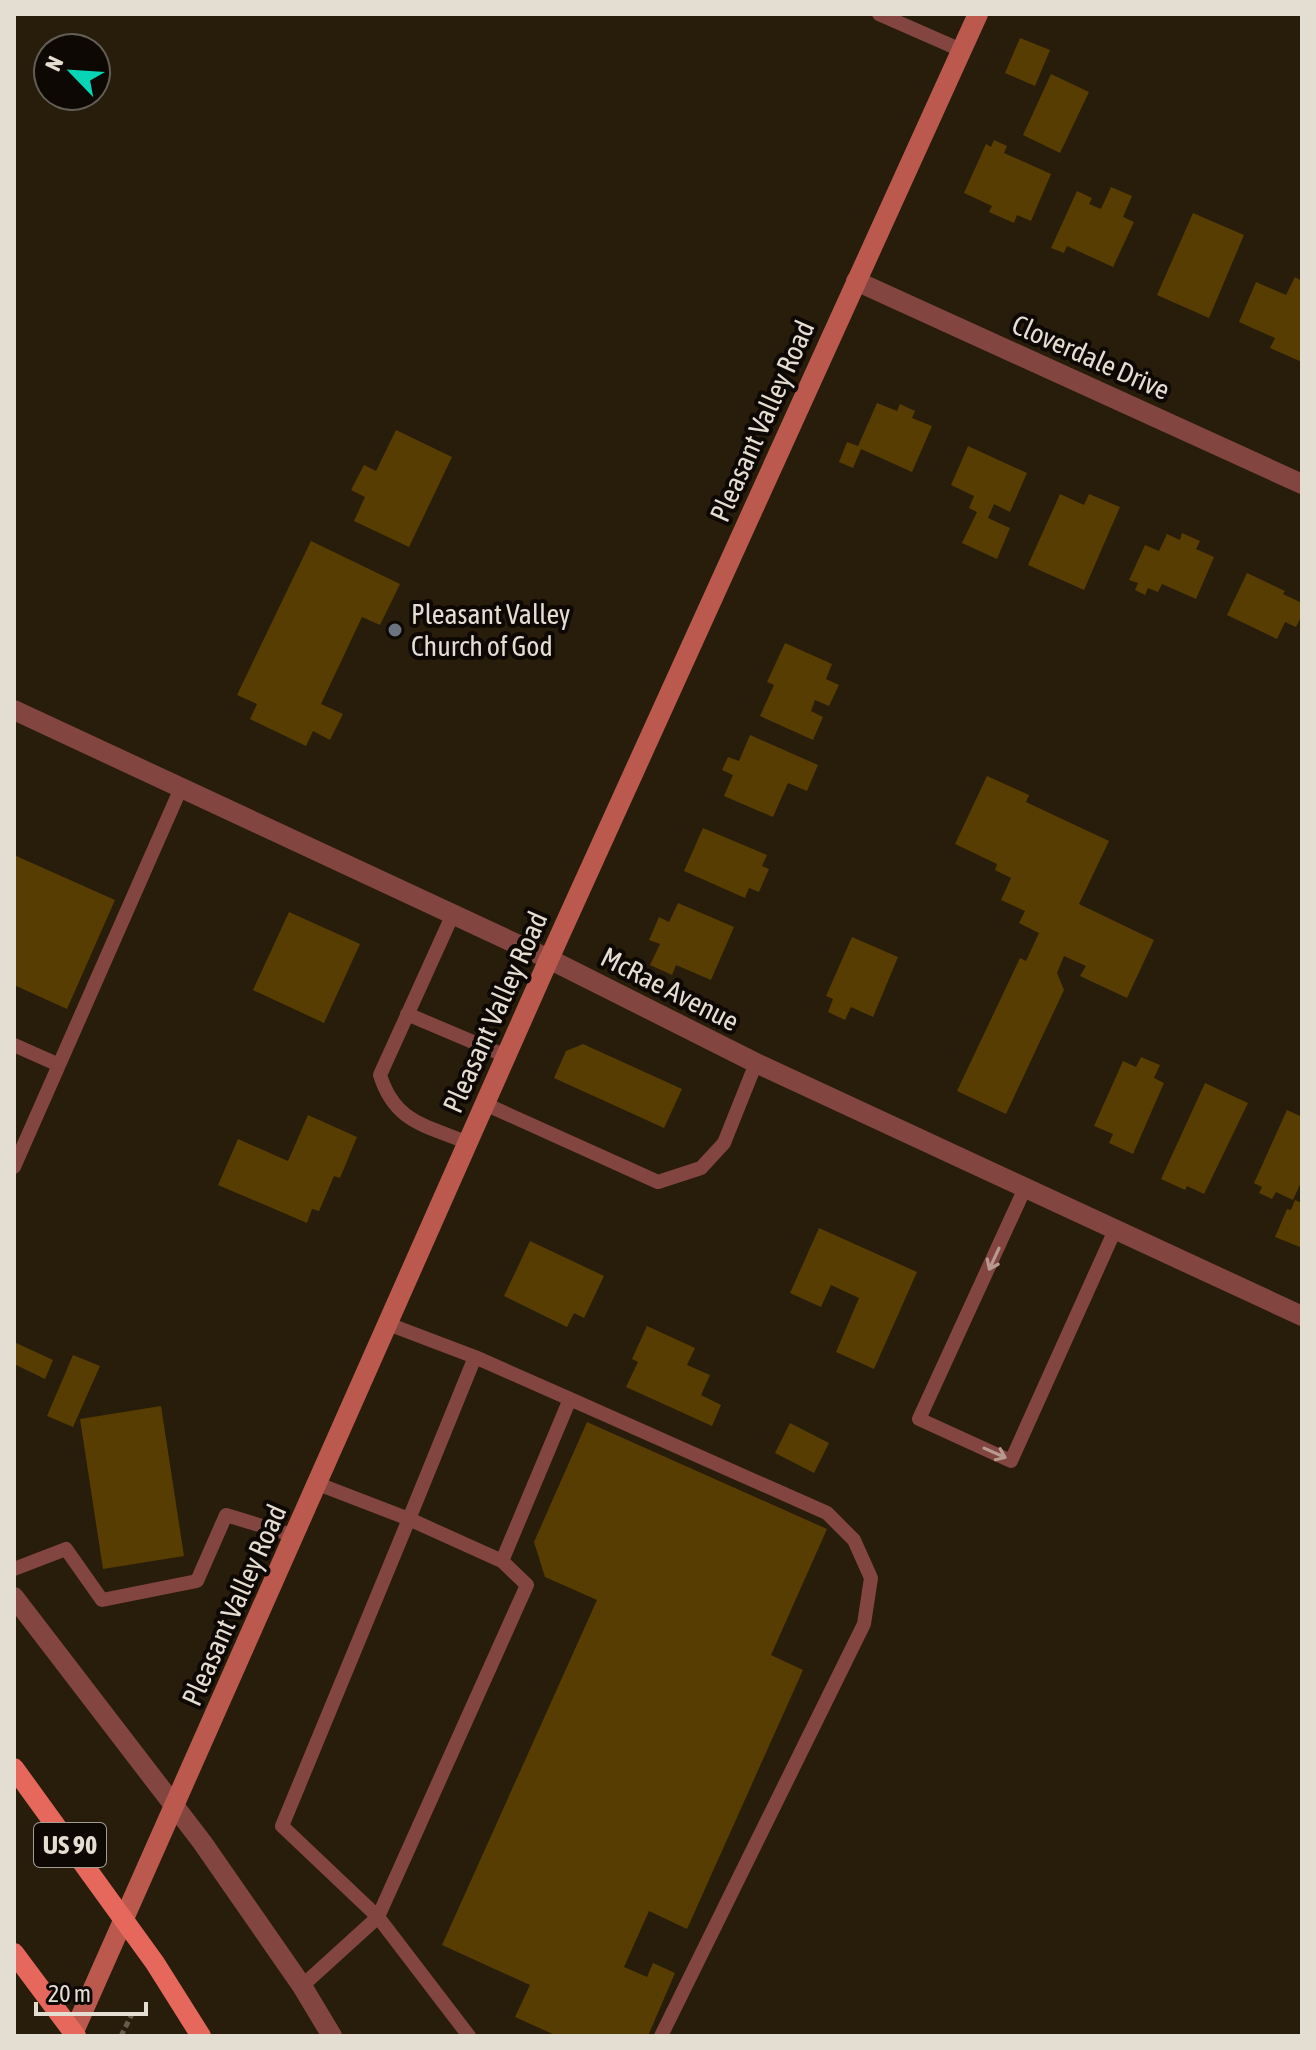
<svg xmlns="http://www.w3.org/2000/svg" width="1316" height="2050" viewBox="0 0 1316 2050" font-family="'Asap Condensed',sans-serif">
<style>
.building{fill:#573d01}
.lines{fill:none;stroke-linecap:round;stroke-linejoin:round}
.path{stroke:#665c4b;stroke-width:5;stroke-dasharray:6 4;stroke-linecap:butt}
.lane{stroke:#83453f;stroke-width:14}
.street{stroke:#83453f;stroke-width:20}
.secondary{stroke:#bb594f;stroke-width:20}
.primary{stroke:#e6675c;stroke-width:20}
.oneway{stroke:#b8998f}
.worship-dot{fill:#6b7280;stroke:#0d0803;stroke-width:3}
.labels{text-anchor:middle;stroke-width:8;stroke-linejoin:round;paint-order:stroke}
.shield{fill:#0d0803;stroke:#a49d93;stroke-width:2}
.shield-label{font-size:26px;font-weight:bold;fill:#e4ddd1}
.street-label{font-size:28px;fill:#e4ddd1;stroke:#0d0803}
.poi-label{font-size:28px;fill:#e4ddd1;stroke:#0d0803;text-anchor:start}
</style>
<rect width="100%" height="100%" fill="#281d0a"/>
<!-- building -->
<path class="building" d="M 1020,38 L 1050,50 L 1035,86 L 1005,73 Z
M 1051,74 L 1089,92 L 1060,153 L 1023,135 Z
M 994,140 L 1007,146 L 1004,153 L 1051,174 L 1031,221 L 1017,215 L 1014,223 L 989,212 L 992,206 L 964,193 L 986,144 L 991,147 Z
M 1111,187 L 1132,196 L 1123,217 L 1134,222 L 1113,267 L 1067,246 L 1064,253 L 1051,248 L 1077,191 L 1092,198 L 1089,204 L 1101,209 Z
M 1193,213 L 1244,235 L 1209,318 L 1157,295 Z
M 1295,277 L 1302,281 L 1302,362 L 1270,348 L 1275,338 L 1239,322 L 1256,282 L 1286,295 Z
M 877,403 L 897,411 L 900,404 L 915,411 L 912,418 L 932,426 L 912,472 L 861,449 L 853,468 L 839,462 L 847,442 L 858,446 Z
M 396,430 L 452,457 L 409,547 L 354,521 L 365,497 L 351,490 L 364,465 L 376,471 Z
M 968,446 L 1027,473 L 1010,512 L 994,504 L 988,518 L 1010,528 L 997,559 L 962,543 L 977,512 L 969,508 L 974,496 L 951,485 Z
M 1060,494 L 1084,505 L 1089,494 L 1120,507 L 1084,590 L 1028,565 Z
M 1182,533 L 1200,541 L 1196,549 L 1214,557 L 1196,599 L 1162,584 L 1158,592 L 1148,588 L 1145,595 L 1135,590 L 1138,583 L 1129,580 L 1145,545 L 1159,551 L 1167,534 L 1180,540 Z
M 311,541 L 400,584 L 380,625 L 362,617 L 321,704 L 343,714 L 330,740 L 313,731 L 306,746 L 250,719 L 257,704 L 237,695 Z
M 1247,573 L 1285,591 L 1283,594 L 1302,603 L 1302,615 L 1296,627 L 1285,622 L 1277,639 L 1227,615 Z
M 785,643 L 832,664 L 826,679 L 839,685 L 829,706 L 815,700 L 811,711 L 823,717 L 813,740 L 760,716 L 774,685 L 767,682 Z
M 750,735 L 818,765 L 807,791 L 788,783 L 773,817 L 724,796 L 733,775 L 722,770 L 728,757 L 739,761 Z
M 987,776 L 1029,795 L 1026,802 L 1109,841 L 1079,904 L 1154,940 L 1127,998 L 1080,976 L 1086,966 L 1064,956 L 1057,973 L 1064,990 L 1006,1114 L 957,1091 L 1020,958 L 1026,961 L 1039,933 L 1019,923 L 1025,911 L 1001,900 L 1011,878 L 995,870 L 997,864 L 955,844 Z
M 703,828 L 767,855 L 762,866 L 769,869 L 759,892 L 749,888 L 745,898 L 684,871 Z
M 14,855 L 115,900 L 67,1009 L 14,985 Z
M 678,903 L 734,927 L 711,980 L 676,965 L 672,975 L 650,965 L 660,944 L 649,940 L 659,917 L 669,922 Z
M 289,912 L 360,944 L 324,1023 L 253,990 Z
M 852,937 L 898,957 L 873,1017 L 851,1007 L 845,1020 L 828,1012 L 833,999 L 826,996 Z
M 583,1044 L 682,1089 L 664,1128 L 554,1078 L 566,1051 Z
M 1141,1057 L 1160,1065 L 1154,1078 L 1164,1083 L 1133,1154 L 1109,1143 L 1113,1134 L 1094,1126 L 1123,1061 L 1136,1067 Z
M 1205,1083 L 1248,1103 L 1204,1194 L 1187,1186 L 1185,1190 L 1161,1179 Z
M 1287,1110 L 1302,1117 L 1302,1180 L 1293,1200 L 1276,1192 L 1272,1199 L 1259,1193 L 1262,1187 L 1254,1183 Z
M 308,1115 L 357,1137 L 340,1178 L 334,1176 L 319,1211 L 312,1209 L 307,1223 L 218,1185 L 238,1139 L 288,1161 Z
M 1295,1200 L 1302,1203 L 1300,1247 L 1275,1237 L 1287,1209 L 1291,1210 Z
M 819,1228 L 917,1272 L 874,1369 L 836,1352 L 859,1298 L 831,1285 L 821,1307 L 790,1293 Z
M 530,1241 L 604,1276 L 584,1318 L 574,1313 L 567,1327 L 504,1296 Z
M 647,1326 L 695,1348 L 687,1365 L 710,1375 L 701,1395 L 721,1405 L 712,1426 L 626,1387 L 638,1362 L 632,1359 Z
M 14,1342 L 53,1360 L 45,1379 L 14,1364 Z
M 73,1355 L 100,1366 L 73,1427 L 47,1416 Z
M 161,1406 L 184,1556 L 103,1569 L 80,1419 Z
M 587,1422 L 827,1529 L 771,1655 L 803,1670 L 687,1929 L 649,1911 L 624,1967 L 647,1977 L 653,1963 L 675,1973 L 648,2036 L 557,2036 L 515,2017 L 530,1985 L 442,1945 L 597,1600 L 545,1577 L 534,1542 Z
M 790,1423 L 829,1443 L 814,1473 L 775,1453 Z"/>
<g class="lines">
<!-- path -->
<path class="path" d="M 121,2036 L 133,2012
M 1302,2036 L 1302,2035"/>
<!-- lane -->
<path class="lane" d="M 879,14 L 961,50
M 453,914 L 380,1075 C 395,1123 426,1125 468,1143
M 407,1014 L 506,1056
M 14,1045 L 59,1065
M 485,1104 L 658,1182 L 701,1168 L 724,1143 L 756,1063
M 14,1167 L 181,788
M 1025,1188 L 919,1419 L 1011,1461 L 1115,1230
M 388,1324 L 475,1357 L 570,1399 L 502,1561 L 527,1585 L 378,1917 L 469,2036
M 570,1399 L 827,1513 L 854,1540 L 871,1578 L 864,1624 L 661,2036
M 318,1484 L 409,1519 L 475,1357
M 14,1569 L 66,1549 L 102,1600 L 197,1581 L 226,1515 L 295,1536
M 302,1986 L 378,1917 L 282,1826 L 409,1519 L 502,1561"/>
<!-- street -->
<path class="street" d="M 856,281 L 1302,484
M 14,710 L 549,959 L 756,1063 L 1302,1316
M 14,1597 L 202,1842 L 302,1986 L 332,2036"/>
<!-- secondary -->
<path class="secondary" d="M 72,2036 L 549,959 L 978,14"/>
<!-- primary -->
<path class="primary" d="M 14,1768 L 155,1963 L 201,2036
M 14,1953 L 76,2036"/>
</g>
<!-- one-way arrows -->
<defs><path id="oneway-shaft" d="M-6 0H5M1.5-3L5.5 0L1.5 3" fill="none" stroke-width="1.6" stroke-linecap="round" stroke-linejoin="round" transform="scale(2)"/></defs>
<g class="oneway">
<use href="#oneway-shaft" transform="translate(994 1259) rotate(115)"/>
<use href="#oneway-shaft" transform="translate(995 1453) rotate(24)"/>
</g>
<!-- markers -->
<circle class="worship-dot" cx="395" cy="630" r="8"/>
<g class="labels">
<!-- shield labels -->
<rect class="shield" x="34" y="1823" width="72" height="44" rx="6"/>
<g class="shield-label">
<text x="70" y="1854">US 90</text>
</g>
<!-- street labels -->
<g class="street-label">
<text transform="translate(1091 357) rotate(24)" y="10">Cloverdale Drive</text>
<text transform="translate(762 421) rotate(-66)" y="10">Pleasant Valley Road</text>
<text transform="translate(670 989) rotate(27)" y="10">McRae Avenue</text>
<text transform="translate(495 1012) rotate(-66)" y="10">Pleasant Valley Road</text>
<text transform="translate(234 1605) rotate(-66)" y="10">Pleasant Valley Road</text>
</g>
<!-- poi labels -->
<g class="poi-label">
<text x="411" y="624">Pleasant Valley<tspan x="411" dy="32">Church of God</tspan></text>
</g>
</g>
<!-- border -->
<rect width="1316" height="2050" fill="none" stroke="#e4ddd1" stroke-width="32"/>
<!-- north arrow -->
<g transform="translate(72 72) rotate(295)"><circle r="38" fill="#0d0803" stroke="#635d55" stroke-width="2"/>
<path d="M0-6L14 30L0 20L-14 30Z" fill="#07d5b5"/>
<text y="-12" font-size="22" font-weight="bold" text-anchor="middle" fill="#e4ddd1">N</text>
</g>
<!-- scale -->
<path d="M36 2002v12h110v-12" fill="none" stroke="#e4ddd1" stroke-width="4"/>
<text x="48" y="2002" font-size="24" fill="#e4ddd1" stroke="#0d0803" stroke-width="6" paint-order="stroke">20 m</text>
</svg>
